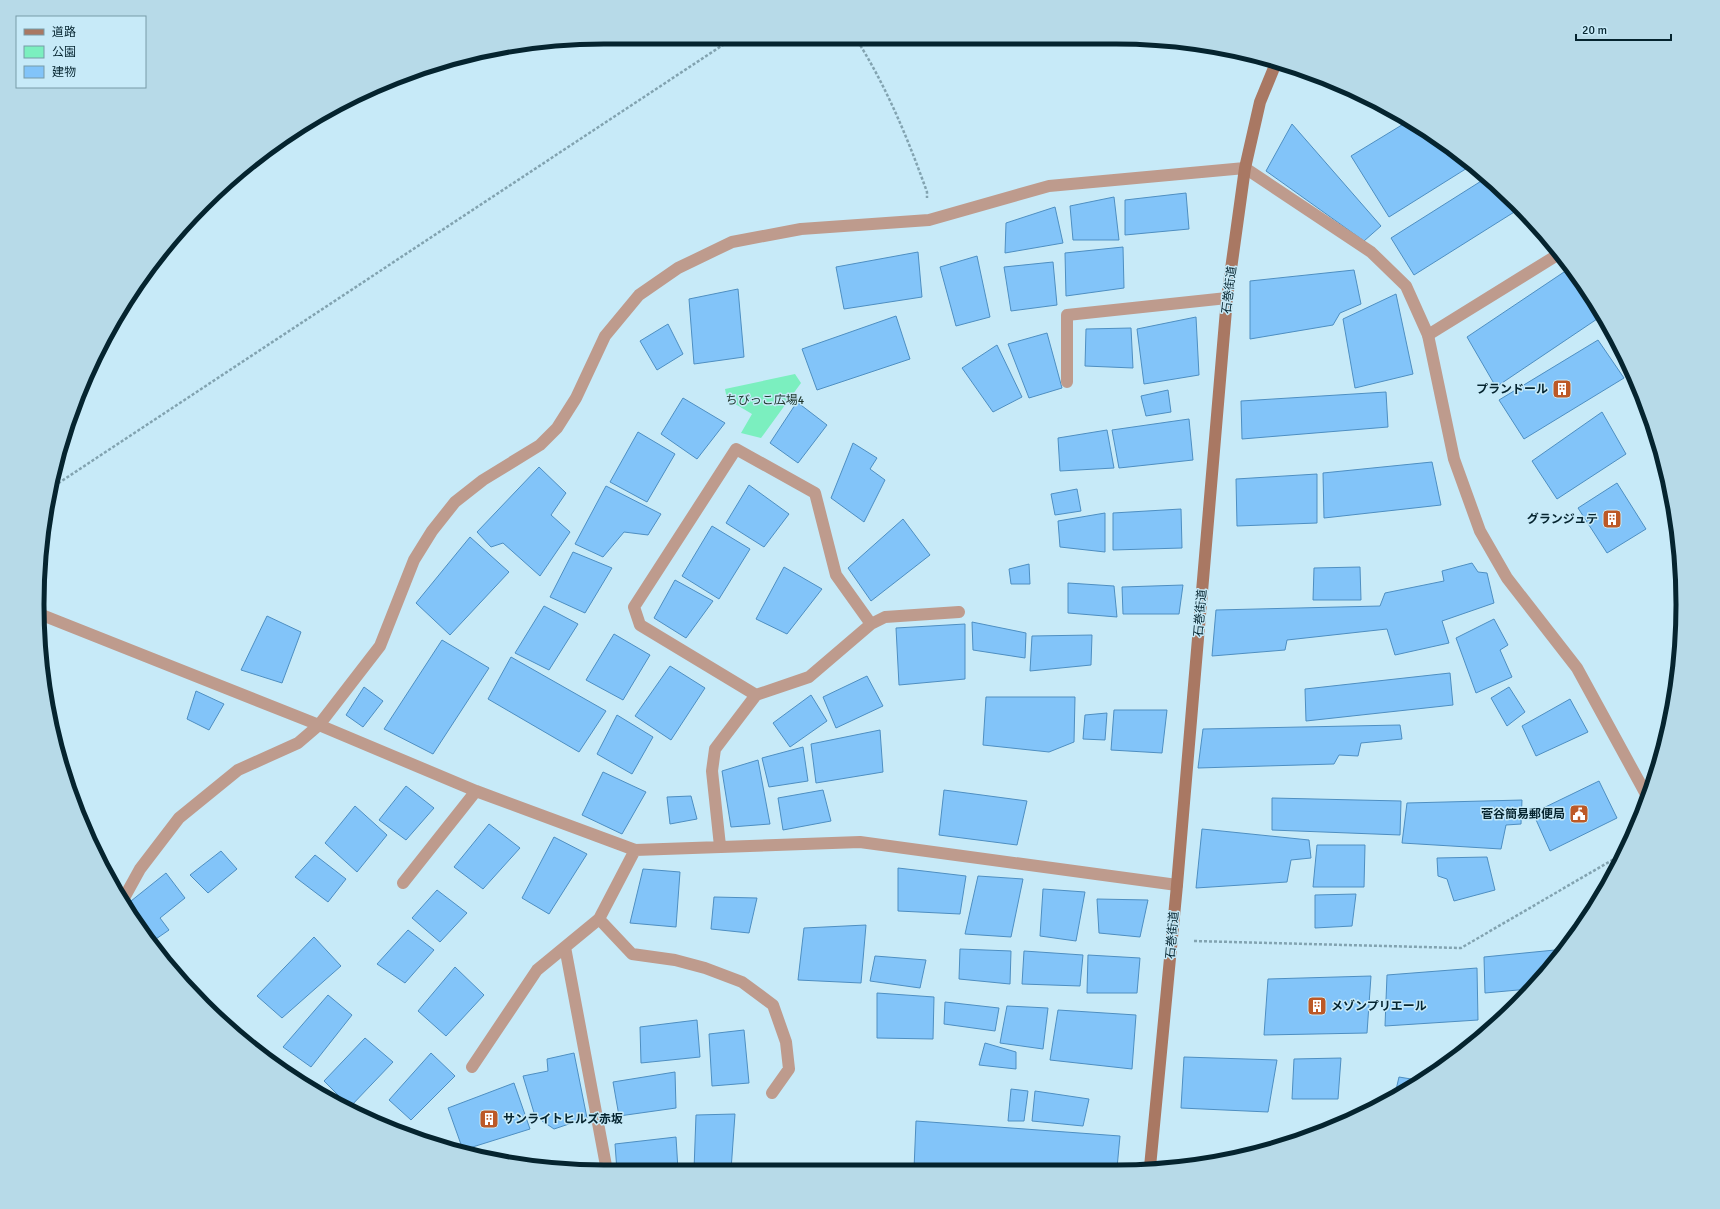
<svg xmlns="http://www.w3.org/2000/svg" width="1720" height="1209" viewBox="0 0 1720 1209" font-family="Signika,'Noto Sans JP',sans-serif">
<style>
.green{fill:#7befbf}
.building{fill:#82c4f9;stroke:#4e8fc2}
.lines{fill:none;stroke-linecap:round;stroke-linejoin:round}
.path{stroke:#82a3b0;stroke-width:2.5;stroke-dasharray:3 2;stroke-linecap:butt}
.lane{stroke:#be9b8d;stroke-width:12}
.street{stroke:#be9b8d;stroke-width:12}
.secondary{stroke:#a97863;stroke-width:12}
.labels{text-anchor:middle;stroke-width:3;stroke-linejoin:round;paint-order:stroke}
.street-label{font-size:12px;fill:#05242f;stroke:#c7eaf8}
.poi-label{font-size:12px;font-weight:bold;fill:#05242f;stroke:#c7eaf8;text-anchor:end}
.park-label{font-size:12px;fill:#1d352a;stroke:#c7eaf8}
.rim{fill:none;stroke:#05242f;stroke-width:5}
</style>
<rect width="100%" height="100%" fill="#c7eaf8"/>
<!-- green -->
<path class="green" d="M 795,374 L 801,383 L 761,438 L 741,433 L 752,414 L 727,399 L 725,389 Z"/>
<!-- building -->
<path class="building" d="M 1410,120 L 1461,154 L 1472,165 L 1389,217 L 1351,156 Z
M 1292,124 L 1381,226 L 1364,241 L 1266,171 Z
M 1486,178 L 1519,209 L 1414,275 L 1391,238 Z
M 1186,193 L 1189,229 L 1125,235 L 1125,200 Z
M 1114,197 L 1119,240 L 1073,240 L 1070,206 Z
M 1055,207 L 1063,243 L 1005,253 L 1006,223 Z
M 1123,247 L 1124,288 L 1066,296 L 1065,253 Z
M 918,252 L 922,297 L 844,309 L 836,267 Z
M 977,256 L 990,317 L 956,326 L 940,267 Z
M 1053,262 L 1057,305 L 1011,311 L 1004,267 Z
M 1570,268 L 1603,315 L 1496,387 L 1467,337 Z
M 1354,270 L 1361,304 L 1340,313 L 1333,325 L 1250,339 L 1250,281 Z
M 738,289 L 744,357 L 694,364 L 689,299 Z
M 1396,294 L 1413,374 L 1355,388 L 1343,319 Z
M 896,316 L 910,359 L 817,390 L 802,349 Z
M 1196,317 L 1199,375 L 1144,384 L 1137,329 Z
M 668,324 L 683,354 L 657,370 L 640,341 Z
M 1131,328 L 1133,368 L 1085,366 L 1086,329 Z
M 1047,333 L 1062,388 L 1029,398 L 1008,344 Z
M 1598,340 L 1624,378 L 1524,439 L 1499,400 Z
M 997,345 L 1022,397 L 993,412 L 962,368 Z
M 1168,390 L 1171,412 L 1146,416 L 1141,396 Z
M 1386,392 L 1388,427 L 1242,439 L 1241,401 Z
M 683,398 L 725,423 L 697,459 L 661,434 Z
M 797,402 L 827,425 L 798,463 L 770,443 Z
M 1602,412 L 1626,454 L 1557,499 L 1532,461 Z
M 1189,419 L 1193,460 L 1119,468 L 1112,430 Z
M 1107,430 L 1114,468 L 1060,471 L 1058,438 Z
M 638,432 L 675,454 L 647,502 L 610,482 Z
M 853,443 L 877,458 L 870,469 L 885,480 L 864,522 L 831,498 Z
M 1432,462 L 1441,505 L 1324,518 L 1323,473 Z
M 539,467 L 566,493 L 551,515 L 570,532 L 540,576 L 503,543 L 491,547 L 477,532 Z
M 1317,474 L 1317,523 L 1237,526 L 1236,479 Z
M 1617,483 L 1646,529 L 1607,553 L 1578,508 Z
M 749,485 L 789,514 L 764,547 L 726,523 Z
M 606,486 L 661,514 L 648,535 L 624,532 L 603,557 L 575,544 Z
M 1077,489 L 1081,511 L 1055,515 L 1051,494 Z
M 1181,509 L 1182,548 L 1113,550 L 1113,513 Z
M 1105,513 L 1105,552 L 1060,547 L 1058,521 Z
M 903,519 L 930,555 L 871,601 L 848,568 Z
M 712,526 L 750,549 L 719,599 L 682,576 Z
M 470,537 L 509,572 L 450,635 L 416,603 Z
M 573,552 L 612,568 L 585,613 L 550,597 Z
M 1472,563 L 1478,572 L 1487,573 L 1494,603 L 1442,621 L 1449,643 L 1395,655 L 1387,629 L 1287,640 L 1285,650 L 1212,656 L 1216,610 L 1380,606 L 1385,593 L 1444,581 L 1442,571 Z
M 1029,564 L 1030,584 L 1011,584 L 1009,569 Z
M 784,567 L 822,589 L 787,634 L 756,619 Z
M 1360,567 L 1361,600 L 1313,600 L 1314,568 Z
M 675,580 L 713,601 L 686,638 L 654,618 Z
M 1068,583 L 1114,586 L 1117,617 L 1068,613 Z
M 1183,585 L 1179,614 L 1123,614 L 1122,587 Z
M 544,606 L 578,624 L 549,670 L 515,653 Z
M 267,616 L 301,632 L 282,683 L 241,670 Z
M 1494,619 L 1508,645 L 1500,650 L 1512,677 L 1476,693 L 1456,638 Z
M 972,622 L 1026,633 L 1025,658 L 973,650 Z
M 965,624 L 965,679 L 899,685 L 896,628 Z
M 614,634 L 650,655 L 623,700 L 586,680 Z
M 1092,635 L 1091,665 L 1030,671 L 1032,636 Z
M 442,640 L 489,668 L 433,754 L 384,729 Z
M 511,657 L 606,711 L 579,752 L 488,699 Z
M 670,666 L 705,688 L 671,740 L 635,716 Z
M 1450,673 L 1453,705 L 1306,721 L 1305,689 Z
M 867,676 L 883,706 L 836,728 L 823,697 Z
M 364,687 L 383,701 L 363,727 L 346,715 Z
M 1509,687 L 1525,712 L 1507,726 L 1491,698 Z
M 196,691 L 224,704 L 209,730 L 187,719 Z
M 811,695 L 827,721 L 790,747 L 773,723 Z
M 986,697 L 1075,697 L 1074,742 L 1049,752 L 983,745 Z
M 1570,699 L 1588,732 L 1536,756 L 1522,726 Z
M 1114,710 L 1167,710 L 1162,753 L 1111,750 Z
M 1107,713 L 1105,740 L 1083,739 L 1085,715 Z
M 617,715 L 653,737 L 632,774 L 597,754 Z
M 1400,725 L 1402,739 L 1361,743 L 1358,756 L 1339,755 L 1334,764 L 1198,768 L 1203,729 Z
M 880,730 L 883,772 L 816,783 L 811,744 Z
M 803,747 L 808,781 L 769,787 L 762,758 Z
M 758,760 L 770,824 L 731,827 L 722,771 Z
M 603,772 L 646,792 L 622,834 L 582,815 Z
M 1599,781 L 1617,818 L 1550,851 L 1533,813 Z
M 406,786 L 434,808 L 406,840 L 379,820 Z
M 823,790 L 831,821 L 783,830 L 778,798 Z
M 944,790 L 1027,801 L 1017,845 L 939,835 Z
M 691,796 L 697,819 L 670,824 L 667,797 Z
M 1272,798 L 1401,801 L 1400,835 L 1272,830 Z
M 1522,800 L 1521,824 L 1506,825 L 1501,849 L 1402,843 L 1407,803 Z
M 355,806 L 387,835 L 357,872 L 325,843 Z
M 489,824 L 520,848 L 483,889 L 454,867 Z
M 1202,829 L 1309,840 L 1311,858 L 1291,860 L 1287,882 L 1196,888 Z
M 554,837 L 587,854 L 549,914 L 522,898 Z
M 1317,845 L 1365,845 L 1364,887 L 1313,887 Z
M 221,851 L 237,869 L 208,893 L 190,875 Z
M 315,855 L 346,879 L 328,902 L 295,877 Z
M 1487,857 L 1495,890 L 1454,901 L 1447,879 L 1438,876 L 1437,858 Z
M 898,868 L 966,876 L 960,914 L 898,911 Z
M 643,869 L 680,872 L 676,927 L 630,923 Z
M 166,873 L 185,898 L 160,918 L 169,930 L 153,941 L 134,914 L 136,912 L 131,901 Z
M 978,876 L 1023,879 L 1011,937 L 965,934 Z
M 1043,889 L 1085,892 L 1076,941 L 1040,936 Z
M 437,890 L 467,913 L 440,942 L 412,918 Z
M 1356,894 L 1352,926 L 1315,928 L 1315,895 Z
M 714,897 L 757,898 L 749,933 L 711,929 Z
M 1097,899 L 1148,900 L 1140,937 L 1099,933 Z
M 866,925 L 861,983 L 798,980 L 804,928 Z
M 408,930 L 434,950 L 405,983 L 377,964 Z
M 314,937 L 341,966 L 282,1018 L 257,996 Z
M 960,949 L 1011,951 L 1010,984 L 959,979 Z
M 1555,950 L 1554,962 L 1529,989 L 1485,993 L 1484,957 Z
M 1024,951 L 1083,955 L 1080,986 L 1022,984 Z
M 1088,955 L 1140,958 L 1137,993 L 1087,993 Z
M 875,956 L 926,960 L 920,988 L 870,981 Z
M 455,967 L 484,995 L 446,1036 L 418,1011 Z
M 1477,968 L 1478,1020 L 1385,1026 L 1387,975 Z
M 1371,976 L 1367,1033 L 1264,1035 L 1268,979 Z
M 877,993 L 934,997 L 933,1039 L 877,1038 Z
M 328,995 L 352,1015 L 311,1067 L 283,1047 Z
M 945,1002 L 999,1008 L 995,1031 L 944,1024 Z
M 1007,1006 L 1048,1008 L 1043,1049 L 1000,1043 Z
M 1058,1010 L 1136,1015 L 1132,1069 L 1050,1060 Z
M 697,1020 L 700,1057 L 641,1063 L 640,1027 Z
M 744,1030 L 749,1083 L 712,1086 L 709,1034 Z
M 365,1038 L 393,1062 L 350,1107 L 324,1081 Z
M 985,1043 L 1016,1052 L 1016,1069 L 979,1065 Z
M 431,1053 L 455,1076 L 411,1120 L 389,1100 Z
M 574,1053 L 587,1118 L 554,1129 L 535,1116 L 523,1076 L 548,1071 L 547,1059 Z
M 1184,1057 L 1277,1060 L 1268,1112 L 1181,1108 Z
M 1341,1058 L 1338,1099 L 1292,1099 L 1294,1059 Z
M 675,1072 L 676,1108 L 619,1116 L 613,1082 Z
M 1399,1077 L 1417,1080 L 1395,1094 Z
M 514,1083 L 530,1129 L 463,1150 L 448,1108 Z
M 1011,1089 L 1028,1091 L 1024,1121 L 1008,1121 Z
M 1035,1091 L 1089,1099 L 1083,1126 L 1032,1121 Z
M 735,1114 L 731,1170 L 694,1170 L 696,1115 Z
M 916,1121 L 1120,1136 L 1117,1168 L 914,1169 Z
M 676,1137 L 678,1170 L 617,1171 L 615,1144 Z
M 1247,1151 L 1266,1151 L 1246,1156 Z"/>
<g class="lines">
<!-- path -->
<path class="path" d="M 855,37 C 886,85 908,139 927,192 L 927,198
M 54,486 L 735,37
M 1194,941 L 1461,948 L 1626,852"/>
<!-- lane -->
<path class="lane" d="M 1428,335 L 1559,254"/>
<!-- street -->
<path class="street" d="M 1067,382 L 1067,315 L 1227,298
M 42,615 L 319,725 L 476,791 L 635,850 L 860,842 L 1177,885
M 871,624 L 885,617 L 959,612
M 720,846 L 712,771 L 715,749 L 756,695 L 809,677 L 871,624 L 836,575 L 815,493 L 736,449 L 634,607 L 640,625 L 756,695
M 403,883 L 476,791
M 124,898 L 140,869 L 179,818 L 238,770 L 298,743 L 319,725 L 380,646 L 414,560 L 432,531 L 455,502 L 483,480 L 540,445 L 557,428 L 576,398 L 605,336 L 639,295 L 678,268 L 732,242 L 801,229 L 929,220 L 1049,186 L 1245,168 L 1371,252 L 1406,286 L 1428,335 L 1454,459 L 1480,531 L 1507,578 L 1577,668 L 1647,796
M 599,919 L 632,954 L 675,960 L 705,968 L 742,982 L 773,1005 L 786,1042 L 789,1069 L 772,1093
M 565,947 L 607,1171
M 472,1067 L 537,970 L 599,919 L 635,850"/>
<!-- secondary -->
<path class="secondary" d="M 1150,1167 L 1177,885 L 1227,298 L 1245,168 L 1260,102 L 1276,63"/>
</g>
<!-- icons -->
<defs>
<g id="building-square" transform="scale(1)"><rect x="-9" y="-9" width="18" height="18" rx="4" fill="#bd5926" stroke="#c7eaf8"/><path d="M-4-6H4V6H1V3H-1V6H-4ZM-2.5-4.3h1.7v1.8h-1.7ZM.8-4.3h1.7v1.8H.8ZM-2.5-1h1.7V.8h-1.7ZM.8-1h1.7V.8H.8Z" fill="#fff"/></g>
<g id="civic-square" transform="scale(1)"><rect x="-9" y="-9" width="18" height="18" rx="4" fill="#bd5926" stroke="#c7eaf8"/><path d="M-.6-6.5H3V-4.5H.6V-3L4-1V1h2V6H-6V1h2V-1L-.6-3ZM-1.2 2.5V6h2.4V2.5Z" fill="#fff"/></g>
</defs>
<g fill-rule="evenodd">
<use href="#building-square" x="1562" y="389"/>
<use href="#building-square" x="1612" y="519"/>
<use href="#civic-square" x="1579" y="814"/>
<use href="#building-square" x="1317" y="1006"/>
<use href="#building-square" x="489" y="1119"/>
</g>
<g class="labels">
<!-- street labels -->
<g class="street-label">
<text transform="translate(1229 290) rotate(-83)" y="4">石巻街道</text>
<text transform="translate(1200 613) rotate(-85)" y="4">石巻街道</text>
<text transform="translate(1172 935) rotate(-85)" y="4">石巻街道</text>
</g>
<!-- poi labels -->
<g class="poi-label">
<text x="1548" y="393">プランドール</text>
<text x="1598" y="523">グランジュテ</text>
<text x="1565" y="818">菅谷簡易郵便局</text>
<text x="1331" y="1010" text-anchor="start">メゾンプリエール</text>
<text x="503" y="1123" text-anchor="start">サンライトヒルズ赤坂</text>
</g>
<!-- park labels -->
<g class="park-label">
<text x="765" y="404">ちびっこ広場4</text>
</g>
</g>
<!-- crop -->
<path d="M0 0H1720V1209H0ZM604 44H1116A560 560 0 0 1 1676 604V605A560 560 0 0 1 1116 1165H604A560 560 0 0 1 44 605V604A560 560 0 0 1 604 44Z" fill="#b7dae8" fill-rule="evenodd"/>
<path class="rim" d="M604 44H1116A560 560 0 0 1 1676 604V605A560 560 0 0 1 1116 1165H604A560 560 0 0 1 44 605V604A560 560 0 0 1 604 44Z"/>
<!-- legend -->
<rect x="16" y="16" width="130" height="72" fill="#c7eaf8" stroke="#799ba8"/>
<rect x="24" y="29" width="20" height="6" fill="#a97863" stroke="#799ba8"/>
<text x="52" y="36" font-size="12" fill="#05242f">道路</text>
<rect x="24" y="46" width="20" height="12" fill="#7befbf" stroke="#799ba8"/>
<text x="52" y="56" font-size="12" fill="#05242f">公園</text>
<rect x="24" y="66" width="20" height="12" fill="#82c4f9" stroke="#799ba8"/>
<text x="52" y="76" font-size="12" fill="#05242f">建物</text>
<!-- scale -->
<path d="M1576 34v6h95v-6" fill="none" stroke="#05242f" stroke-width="2"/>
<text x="1582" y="34" font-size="12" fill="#05242f" stroke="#c7eaf8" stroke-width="3" paint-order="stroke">20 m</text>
</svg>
